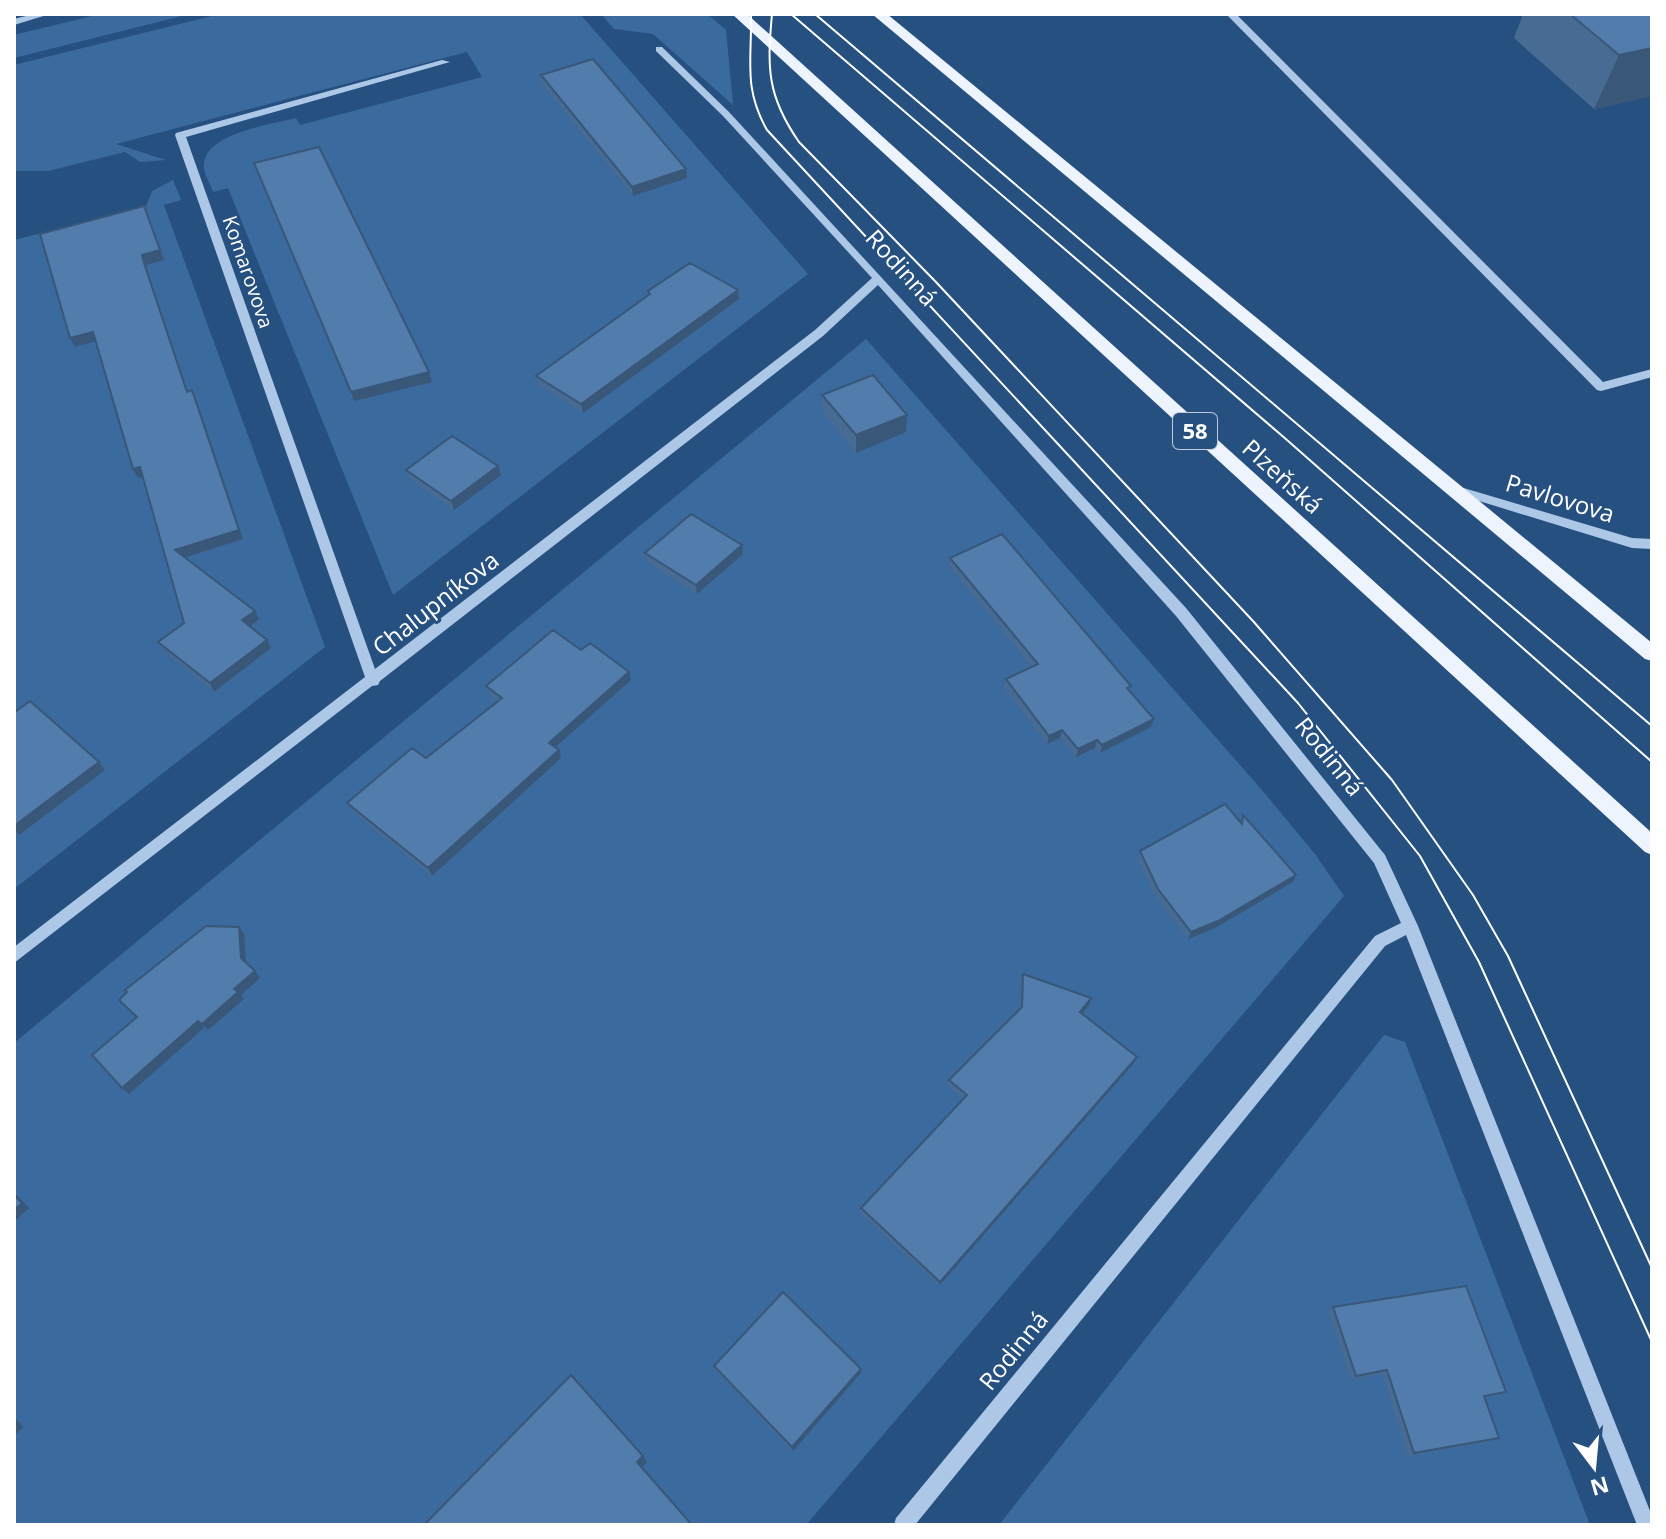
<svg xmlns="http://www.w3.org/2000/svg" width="1666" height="1539" viewBox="0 0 1666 1539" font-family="'Open Sans',sans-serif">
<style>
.green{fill:#3a6a9e}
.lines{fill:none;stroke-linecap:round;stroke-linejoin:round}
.minor{fill:#adc8e6;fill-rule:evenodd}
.major{fill:#eef4fd;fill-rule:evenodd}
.tram{stroke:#fff;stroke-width:2}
.wall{fill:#476b93}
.shaded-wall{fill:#395778}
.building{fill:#527cab;stroke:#395778;stroke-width:2}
.labels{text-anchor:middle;stroke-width:6;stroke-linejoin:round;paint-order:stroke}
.far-street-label{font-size:20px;fill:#fff;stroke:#265080}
.shield{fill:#265080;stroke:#becad9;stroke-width:2}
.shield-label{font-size:22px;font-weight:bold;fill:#fff}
.street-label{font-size:24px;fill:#fff;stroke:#265080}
</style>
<rect width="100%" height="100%" fill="#265080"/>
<!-- green -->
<path class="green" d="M 100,14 L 190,14 L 14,58 L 14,35 Z
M 220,14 L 580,14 L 808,274 L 393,595 L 228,188 L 213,192 C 210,183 202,171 204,162 C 209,133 272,124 296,118 L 300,125 L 482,77 L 467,52 L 116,144 L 166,160 L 140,162 L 125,152 L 48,171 L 14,171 L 14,65 Z
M 601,14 L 707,14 L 726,30 L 733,105 L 653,34 L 614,29 Z
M 173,180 L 181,200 L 164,205 L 325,647 L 14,889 L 14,240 L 146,206 L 152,191 Z
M 866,339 L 1262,790 L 1315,854 L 1344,896 L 806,1525 L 14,1525 L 14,1043 Z
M 1384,1035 L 1405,1042 L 1590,1525 L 999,1525 Z"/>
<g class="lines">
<!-- minor -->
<path class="minor" d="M 34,14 L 50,14 L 14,25 L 14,19 Z
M 1226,14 L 1236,14 L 1603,382 L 1652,369 L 1652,377 L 1601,391 L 1597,390 Z
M 656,47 L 662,47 L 729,112 L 1186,608 L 1385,855 L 1418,926 L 1652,1516 L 1652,1525 L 1637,1525 L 1406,935 L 1385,946 L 915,1525 L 894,1525 L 896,1518 L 1375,936 L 1401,923 L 1374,863 L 1176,616 L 878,285 L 823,336 L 380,681 L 378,685 L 372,686 L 14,963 L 14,947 L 365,677 L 175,135 L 176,133 L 442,60 L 450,62 L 186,137 L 375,669 L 815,330 L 872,278 L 723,116 L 656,51 Z
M 1457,486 L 1632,538 L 1652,539 L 1652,549 L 1632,548 L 1453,493 L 1451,490 Z"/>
<!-- major -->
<path class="major" d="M 732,14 L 747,14 L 1652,833 L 1652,855 L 1645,852 Z
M 872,14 L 887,14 L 1652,643 L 1652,661 L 1645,659 Z"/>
<!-- tram -->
<path class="tram" d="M 751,14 C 752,60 743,88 767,130 L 1298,703 L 1420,856 L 1479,962 L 1652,1342
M 772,14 C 767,68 767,96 799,142 L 935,281 L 1253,621 L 1392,780 L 1473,895 L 1508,956 L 1652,1268
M 791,14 L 1287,440 L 1652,762
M 815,14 L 1652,726"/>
</g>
<!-- wall -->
<path class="wall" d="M 1523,14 L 1652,14 L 1652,96 L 1594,109 L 1514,38 Z
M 541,75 L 686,169 L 687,178 L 633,196 L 542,84 Z
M 148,216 L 164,260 L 146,265 L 148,273 L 188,391 L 192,390 L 196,399 L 243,539 L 185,557 L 255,611 L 259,619 L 250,626 L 271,648 L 214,692 L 163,650 L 158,642 L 184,623 L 142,477 L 138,478 L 133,469 L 95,341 L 75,347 L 70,338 Z
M 738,290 L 739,299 L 583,413 L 538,385 L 536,376 L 649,295 L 648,291 Z
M 822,395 L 907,415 L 906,432 L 856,453 L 823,413 Z
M 406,470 L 501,475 L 454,510 L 408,478 Z
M 742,545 L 743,554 L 697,594 L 647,562 L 645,553 Z
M 950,558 L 1129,691 L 1154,719 L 1151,727 L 1100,753 L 1095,748 L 1076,757 L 1060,738 L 1047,744 L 1004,688 L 1006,679 L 1032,667 L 949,566 Z
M 581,650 L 631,680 L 555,747 L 561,758 L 432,876 L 351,810 L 347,803 L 426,758 L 498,701 L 489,695 L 486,686 Z
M 1243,815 L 1296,875 L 1293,882 L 1215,928 L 1188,939 L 1155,896 L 1138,859 L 1140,851 L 1240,822 Z
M 1023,974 L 1089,1005 L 1082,1013 L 1137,1057 L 1134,1063 L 939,1286 L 861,1213 L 861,1208 L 963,1099 L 948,1086 L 949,1080 L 1021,1008 L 1021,981 Z
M 1333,1307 L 1506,1392 L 1499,1395 L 1485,1398 L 1499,1438 L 1492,1441 L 1408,1456 L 1382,1374 L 1351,1380 L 1328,1311 Z
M 714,1366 L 861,1369 L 861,1373 L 793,1451 L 715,1370 Z"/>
<!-- shaded-wall -->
<path class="shaded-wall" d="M 1652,48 L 1652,96 L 1594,109 L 1619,55 Z
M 686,169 L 687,178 L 633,196 L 632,187 Z
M 144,206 L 164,260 L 146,265 L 148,273 L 191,401 L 187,392 L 144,263 L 142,255 Z
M 738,290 L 739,299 L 583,413 L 581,404 Z
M 93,332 L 97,341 L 75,347 L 70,338 Z
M 429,372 L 432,382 L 354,401 L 351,392 Z
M 192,390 L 196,399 L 243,539 L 180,559 L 175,550 Z
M 907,415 L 906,432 L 856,453 L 856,435 Z
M 498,466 L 501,475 L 454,510 L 451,501 Z
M 140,467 L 144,476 L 138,478 L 133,469 Z
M 742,545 L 743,554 L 697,594 L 696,585 Z
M 255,611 L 259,619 L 247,629 L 242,620 Z
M 267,640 L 271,648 L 214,692 L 210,683 Z
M 629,672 L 631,680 L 551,751 L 549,743 Z
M 1154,719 L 1151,727 L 1100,753 L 1102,745 Z
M 1062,730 L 1060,738 L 1047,744 L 1049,736 Z
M 1097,740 L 1095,748 L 1076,757 L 1078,749 Z
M 559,750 L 561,758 L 432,876 L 428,868 Z
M 99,762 L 105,770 L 19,835 L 14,829 L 14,826 Z
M 1296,875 L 1293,882 L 1215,928 L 1188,939 L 1191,932 Z
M 239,927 L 244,934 L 246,965 L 241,958 Z
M 255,971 L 260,978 L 241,995 L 244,999 L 208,1030 L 202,1024 L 234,989 Z
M 1091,998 L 1089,1005 L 1078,1019 L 1080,1012 Z
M 198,1021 L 204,1028 L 129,1094 L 122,1088 Z
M 1137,1057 L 1134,1063 L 939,1286 L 940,1282 Z
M 14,1192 L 29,1208 L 14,1222 Z
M 861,1369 L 861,1373 L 793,1451 L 792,1447 Z
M 14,1417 L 23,1427 L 14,1436 Z
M 643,1456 L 647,1462 L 641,1468 L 637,1462 Z"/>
<!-- building -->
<path class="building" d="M 1570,14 L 1652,14 L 1652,48 L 1619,55 Z
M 593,59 L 686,169 L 632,187 L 541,75 Z
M 319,147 L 429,372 L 351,392 L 254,163 Z
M 144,206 L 160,250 L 142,255 L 144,263 L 187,392 L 192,390 L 239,530 L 175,550 L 255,611 L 242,620 L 267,640 L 210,683 L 158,642 L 184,623 L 140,467 L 133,469 L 93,332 L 70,338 L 40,234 Z
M 690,263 L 738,290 L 581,404 L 536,376 L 650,294 L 648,291 Z
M 873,375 L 907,415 L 856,435 L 822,395 Z
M 452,436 L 498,466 L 451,501 L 406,470 Z
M 691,514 L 742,545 L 696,585 L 645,553 Z
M 1002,534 L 1131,686 L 1127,688 L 1154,719 L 1102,745 L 1097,740 L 1078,749 L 1062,730 L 1049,736 L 1006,679 L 1038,664 L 950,558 Z
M 553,630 L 581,650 L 590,643 L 629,672 L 549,743 L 559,750 L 428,868 L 347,803 L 412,748 L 426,758 L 502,698 L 486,686 Z
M 30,701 L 99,762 L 14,826 L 14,713 Z
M 1225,804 L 1242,824 L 1243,815 L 1296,875 L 1218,921 L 1191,932 L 1158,889 L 1140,851 Z
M 206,926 L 239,927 L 241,958 L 255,971 L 234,989 L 238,992 L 202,1024 L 198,1021 L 122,1088 L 92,1055 L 137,1017 L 119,1000 L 127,992 L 125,990 Z
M 1023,974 L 1091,998 L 1080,1012 L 1137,1057 L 940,1282 L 861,1208 L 967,1095 L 949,1080 L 1022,1007 Z
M 14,1195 L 22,1203 L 14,1210 Z
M 1466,1286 L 1506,1392 L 1484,1396 L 1499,1438 L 1414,1453 L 1387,1370 L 1356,1376 L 1333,1307 Z
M 783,1292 L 861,1369 L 792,1447 L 714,1366 Z
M 571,1375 L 643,1456 L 637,1462 L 692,1525 L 424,1525 Z"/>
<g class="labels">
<!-- far-street labels -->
<g class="far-street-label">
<text transform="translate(248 272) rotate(71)" y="7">Komarovova</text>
</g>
<!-- shield labels -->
<rect class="shield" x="1173" y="413" width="44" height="36" rx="6"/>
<g class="shield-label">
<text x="1195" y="439">58</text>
</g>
<!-- street labels -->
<g class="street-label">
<text transform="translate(901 268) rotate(48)" y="8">Rodinná</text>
<text transform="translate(1282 477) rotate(42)" y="8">Plzeňská</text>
<text transform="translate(1560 499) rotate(17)" y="8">Pavlovova</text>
<text transform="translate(436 604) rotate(-38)" y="8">Chalupníkova</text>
<text transform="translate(1329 757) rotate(51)" y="8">Rodinná</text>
<text transform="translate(1014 1351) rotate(-51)" y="8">Rodinná</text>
</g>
</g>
<!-- border -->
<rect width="1666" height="1539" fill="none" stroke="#ffffff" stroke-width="32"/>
<!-- north arrow -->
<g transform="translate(1594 1467) rotate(164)" stroke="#265080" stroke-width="6" paint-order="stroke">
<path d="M0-6L14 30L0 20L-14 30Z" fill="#ffffff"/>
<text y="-12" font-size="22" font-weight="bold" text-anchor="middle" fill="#ffffff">N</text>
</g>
</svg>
